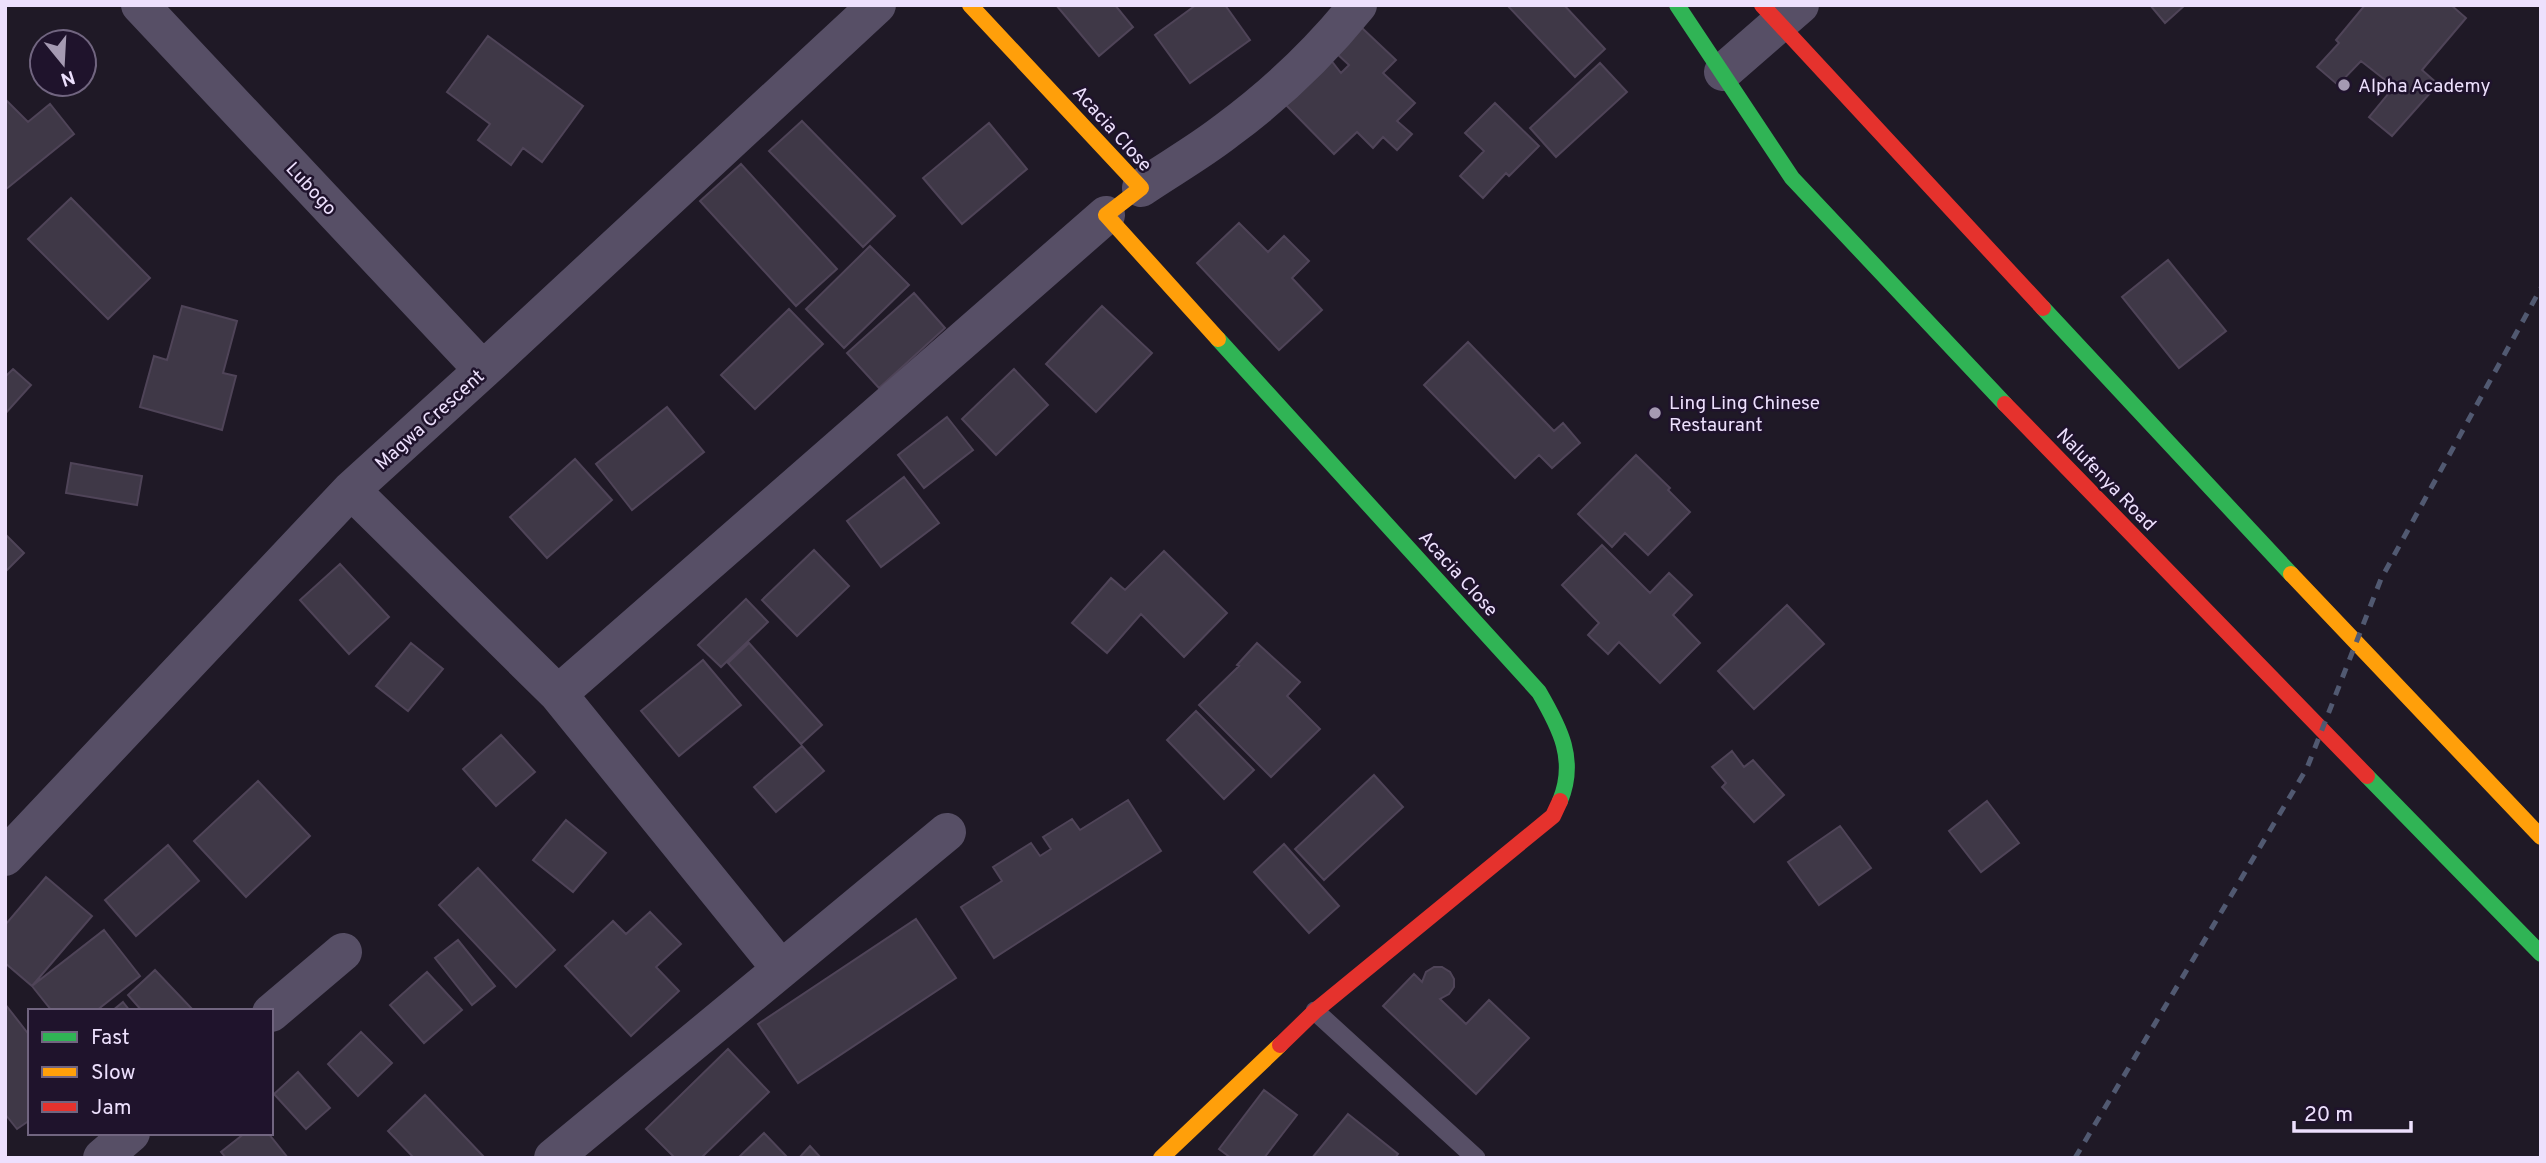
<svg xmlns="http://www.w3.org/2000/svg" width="2546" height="1163" viewBox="0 0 2546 1163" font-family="Overpass,sans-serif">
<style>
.building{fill:#3f3847;stroke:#4f4458;stroke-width:2}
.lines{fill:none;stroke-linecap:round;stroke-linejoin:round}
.lane{stroke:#574f66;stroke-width:19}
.street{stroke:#574f66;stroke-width:38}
.fast{stroke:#30b455;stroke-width:16}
.slow{stroke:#ff9f0a;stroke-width:16}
.jam{stroke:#e5322d;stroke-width:16}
.rail{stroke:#515971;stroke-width:5;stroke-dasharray:10 9;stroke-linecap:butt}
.poi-dot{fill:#a59ab2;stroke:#1f132c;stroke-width:2.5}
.labels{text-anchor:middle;stroke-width:5;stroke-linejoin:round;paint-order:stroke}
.poi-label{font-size:19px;fill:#ede0fd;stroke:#1f132c;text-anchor:start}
.street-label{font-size:19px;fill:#ede0fd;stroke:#1f132c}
</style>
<rect width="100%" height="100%" fill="#1f1926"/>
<!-- building -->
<path class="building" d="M 1056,5 L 1115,5 L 1133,27 L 1099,56 Z
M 1196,5 L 1225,5 L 1250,40 L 1190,83 L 1155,35 Z
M 1507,5 L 1564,5 L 1605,49 L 1575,77 Z
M 2150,5 L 2185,5 L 2165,23 Z
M 2365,5 L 2451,5 L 2466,18 L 2422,70 L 2438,84 L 2392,136 L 2369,117 L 2394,87 L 2361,61 L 2338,85 L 2317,67 L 2339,43 L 2336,40 Z
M 1361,27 L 1396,60 L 1383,73 L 1415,103 L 1397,121 L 1412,134 L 1397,150 L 1383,137 L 1373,148 L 1357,132 L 1334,154 L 1284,103 L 1330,59 L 1341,73 L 1349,65 L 1335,52 Z
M 488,36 L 583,106 L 542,162 L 523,148 L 511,165 L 478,140 L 490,124 L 447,92 Z
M 1600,63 L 1627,92 L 1556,157 L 1530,128 Z
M 5,99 L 28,122 L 50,104 L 74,134 L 5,190 Z
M 1495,103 L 1539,146 L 1509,176 L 1506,173 L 1483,198 L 1460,176 L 1484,151 L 1465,133 Z
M 802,121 L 895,216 L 863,247 L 769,151 Z
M 989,123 L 1027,169 L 962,224 L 923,178 Z
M 741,164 L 837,269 L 796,306 L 700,201 Z
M 71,198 L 150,278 L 108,319 L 28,239 Z
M 1239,223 L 1268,252 L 1284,236 L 1309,261 L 1292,278 L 1322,310 L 1279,350 L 1197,263 Z
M 870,246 L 909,285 L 844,348 L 806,309 Z
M 2168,260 L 2226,331 L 2179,368 L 2122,297 Z
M 914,293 L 945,328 L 879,388 L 847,353 Z
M 182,306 L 237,321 L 223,373 L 236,376 L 222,430 L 140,407 L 154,356 L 167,360 Z
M 1102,306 L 1152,353 L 1096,412 L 1046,364 Z
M 789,309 L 823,344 L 755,409 L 721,375 Z
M 1468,342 L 1554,431 L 1563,423 L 1580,443 L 1552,468 L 1539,455 L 1515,478 L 1424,385 Z
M 13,369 L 31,385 L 5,414 L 5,377 Z
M 1014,369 L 1048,405 L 996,455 L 962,419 Z
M 667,407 L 704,452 L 632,510 L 596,464 Z
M 947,417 L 973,450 L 924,488 L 898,455 Z
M 1636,455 L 1670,488 L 1668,490 L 1690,512 L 1648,555 L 1625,533 L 1612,547 L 1578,514 Z
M 575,459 L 612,500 L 547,558 L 510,517 Z
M 71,463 L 142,476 L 137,505 L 66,493 Z
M 904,477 L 939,523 L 881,567 L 847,521 Z
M 5,534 L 24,553 L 5,572 Z
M 1602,545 L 1650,593 L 1669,573 L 1692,595 L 1673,615 L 1700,643 L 1660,683 L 1619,642 L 1608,654 L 1588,635 L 1599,623 L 1562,585 Z
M 814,550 L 849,586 L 797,636 L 762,600 Z
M 1164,551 L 1227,613 L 1184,657 L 1141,614 L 1107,653 L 1072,623 L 1111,578 L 1125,590 Z
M 340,564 L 389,617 L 349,654 L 300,600 Z
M 746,599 L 768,622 L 721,667 L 698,645 Z
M 1787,605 L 1824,644 L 1754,709 L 1718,671 Z
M 411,643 L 443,669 L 408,711 L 376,686 Z
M 749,643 L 822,725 L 801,744 L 728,663 Z
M 1257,643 L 1300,682 L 1287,696 L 1320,729 L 1271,777 L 1199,705 L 1239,666 L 1237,665 Z
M 703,660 L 741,705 L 679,756 L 641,711 Z
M 1196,711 L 1254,770 L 1224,799 L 1167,740 Z
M 501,735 L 535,772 L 496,806 L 463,769 Z
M 802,746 L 824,771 L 776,812 L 754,787 Z
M 1732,751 L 1744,767 L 1753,760 L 1784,795 L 1754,822 L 1722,787 L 1726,783 L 1712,767 Z
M 1374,775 L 1403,807 L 1324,880 L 1295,849 Z
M 258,781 L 310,836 L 246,897 L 194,841 Z
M 1128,800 L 1161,851 L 994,958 L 961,907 L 1002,881 L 993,867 L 1031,843 L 1040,856 L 1051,849 L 1043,837 L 1072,819 L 1080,830 Z
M 1987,801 L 2019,843 L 1981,872 L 1949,831 Z
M 566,820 L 606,853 L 573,892 L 533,860 Z
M 1840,826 L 1871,868 L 1819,905 L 1788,862 Z
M 1284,844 L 1339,906 L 1309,933 L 1254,872 Z
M 168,845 L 199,881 L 136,936 L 105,900 Z
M 478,868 L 555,950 L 516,987 L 439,905 Z
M 46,877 L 92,916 L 32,986 L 5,963 L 5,925 Z
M 650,912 L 681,944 L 656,967 L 679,991 L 631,1036 L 565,966 L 613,921 L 626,934 Z
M 916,919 L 956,978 L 798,1083 L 758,1024 Z
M 104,930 L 140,976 L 96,1011 L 52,1011 L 32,986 Z
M 458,940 L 495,986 L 472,1005 L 435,958 Z
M 1434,967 L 1442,967 L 1450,972 L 1454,979 L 1454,987 L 1449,994 L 1440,999 L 1466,1024 L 1489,1000 L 1529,1038 L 1476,1094 L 1383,1006 L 1414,974 L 1422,982 L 1426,972 Z
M 155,970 L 194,1011 L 142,1011 L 128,995 Z
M 427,972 L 462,1010 L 424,1043 L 390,1005 Z
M 123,1002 L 130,1011 L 112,1011 Z
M 5,1004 L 30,1036 L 30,1120 L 17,1129 L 5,1114 Z
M 361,1032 L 392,1063 L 358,1096 L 328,1064 Z
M 728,1049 L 769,1092 L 701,1158 L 675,1158 L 646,1129 Z
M 298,1072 L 330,1108 L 306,1129 L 274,1094 Z
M 1264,1090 L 1297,1115 L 1264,1158 L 1231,1158 L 1219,1149 Z
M 425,1095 L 485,1158 L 414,1158 L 388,1131 Z
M 1348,1114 L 1398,1154 L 1395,1158 L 1312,1158 Z
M 245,1133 L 268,1133 L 288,1158 L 226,1158 L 221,1152 Z
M 764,1133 L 788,1158 L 738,1158 Z
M 810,1146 L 821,1158 L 799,1158 Z"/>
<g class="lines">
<!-- lane -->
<path class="lane" d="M 1315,1011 L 1476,1158"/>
<!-- street -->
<path class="street" d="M 140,5 L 483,370
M 1723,72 L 1800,5
M 1141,188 C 1169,169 1199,152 1226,131 C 1275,95 1320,52 1358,5
M 351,490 L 558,694 L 1106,215
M 558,694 L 781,969
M 5,857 L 351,490 L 483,370 L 877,5
M 271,1013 L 343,952
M 102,1158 L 131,1133
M 553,1158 L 947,832"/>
<!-- fast -->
<path class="fast" d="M 1677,5 L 1792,178 L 2005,404
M 2043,308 L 2291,574
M 1218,339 L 1539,692 C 1560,728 1577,760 1560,801
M 2367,776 L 2541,954"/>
<!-- slow -->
<path class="slow" d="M 970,5 L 1141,188 L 1106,215 L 1218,339
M 2291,574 L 2541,837
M 1161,1158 L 1280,1045"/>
<!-- jam -->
<path class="jam" d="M 1762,5 L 2043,308
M 2005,404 L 2367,776
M 1280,1045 L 1315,1011 L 1553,816 L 1560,801"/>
<!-- rail -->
<path class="rail" d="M 2075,1158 L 2307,768 L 2381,579 L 2541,288"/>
</g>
<!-- markers -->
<g class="poi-dot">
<circle cx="2344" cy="85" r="7"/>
<circle cx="1655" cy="413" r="7"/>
</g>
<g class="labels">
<!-- poi labels -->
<g class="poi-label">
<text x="2358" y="92">Alpha Academy</text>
<text x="1669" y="409">Ling Ling Chinese<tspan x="1669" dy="22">Restaurant</tspan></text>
</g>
<!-- street labels -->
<g class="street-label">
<text transform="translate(1113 128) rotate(48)" y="7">Acacia Close</text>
<text transform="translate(312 188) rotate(47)" y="7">Lubogo</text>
<text transform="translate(429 419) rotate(-42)" y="7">Magwa Crescent</text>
<text transform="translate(2107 479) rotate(46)" y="7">Nalufenya Road</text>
<text transform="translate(1459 573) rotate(48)" y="7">Acacia Close</text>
</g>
</g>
<!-- border -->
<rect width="2546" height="1163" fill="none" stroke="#ede0fd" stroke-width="14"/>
<!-- legend -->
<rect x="28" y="1009" width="245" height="126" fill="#1f132c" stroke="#716580" stroke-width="2"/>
<rect x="42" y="1032" width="35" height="10" fill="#30b455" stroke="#716580" stroke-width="2"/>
<text x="91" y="1044" font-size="21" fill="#ede0fd">Fast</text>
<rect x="42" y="1067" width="35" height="10" fill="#ff9f0a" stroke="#716580" stroke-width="2"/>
<text x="91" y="1079" font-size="21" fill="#ede0fd">Slow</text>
<rect x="42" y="1102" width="35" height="10" fill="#e5322d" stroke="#716580" stroke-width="2"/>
<text x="91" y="1114" font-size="21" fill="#ede0fd">Jam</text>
<!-- north arrow -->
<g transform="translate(63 63) rotate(162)"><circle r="33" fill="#1f132c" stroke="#716580" stroke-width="2"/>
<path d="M0-5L12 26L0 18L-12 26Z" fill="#a59ab2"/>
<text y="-10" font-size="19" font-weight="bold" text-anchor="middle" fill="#ede0fd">N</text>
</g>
<!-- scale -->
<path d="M2294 1121v10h117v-10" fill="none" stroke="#ede0fd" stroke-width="3.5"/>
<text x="2304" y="1121" font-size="21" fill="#ede0fd" stroke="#1f132c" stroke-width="5" paint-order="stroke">20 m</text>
</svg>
